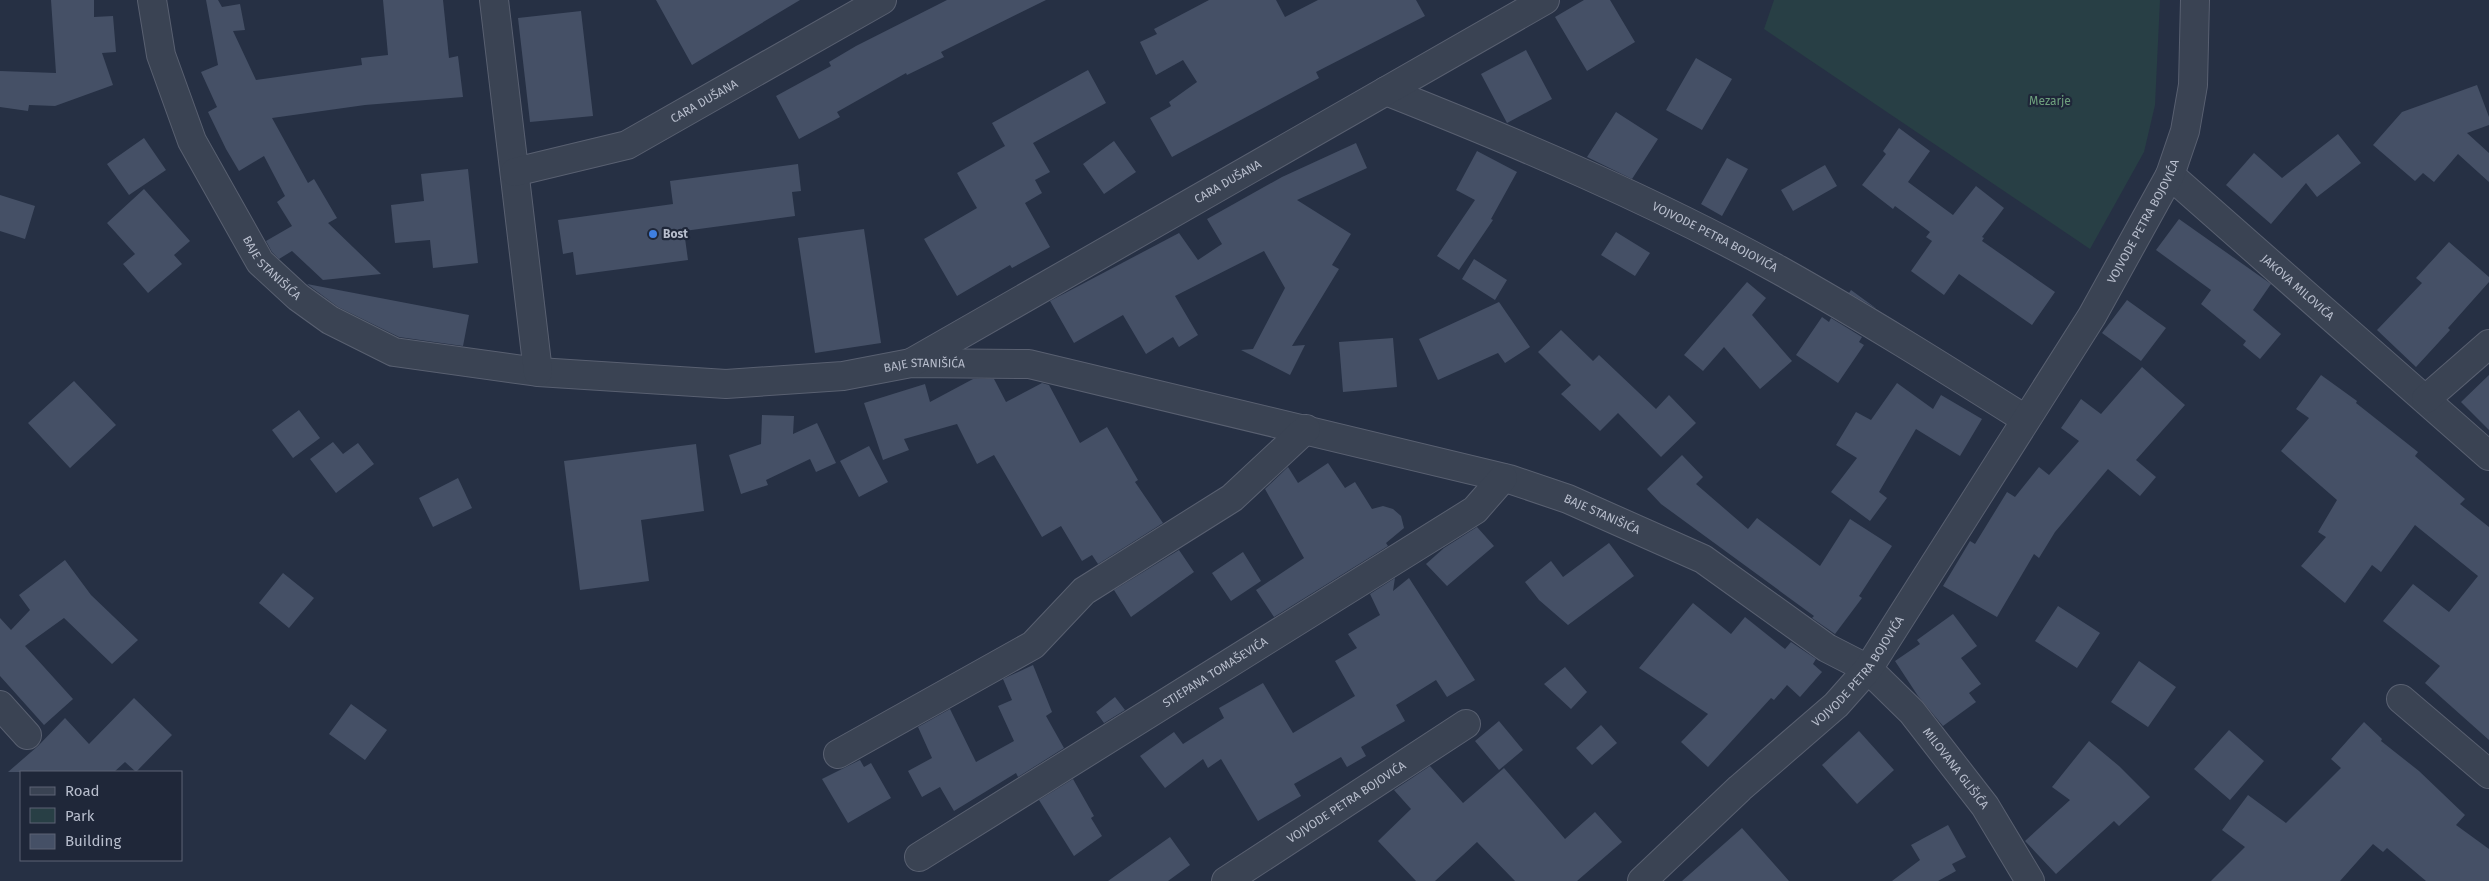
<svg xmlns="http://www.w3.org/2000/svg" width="2489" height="881" viewBox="0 0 2489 881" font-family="'Fira Sans',sans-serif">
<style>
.green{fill:#283f45}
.building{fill:#455066}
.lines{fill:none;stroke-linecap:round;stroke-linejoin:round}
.minor-casing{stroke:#596071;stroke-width:30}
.minor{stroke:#3a4353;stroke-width:28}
.shop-dot{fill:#3f7fe0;stroke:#1f2739;stroke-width:2}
.labels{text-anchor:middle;stroke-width:4.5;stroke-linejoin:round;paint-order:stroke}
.street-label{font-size:12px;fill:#b8becd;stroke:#1f2739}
.park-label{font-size:12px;fill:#6e9f7d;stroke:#1f2739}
.poi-label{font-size:12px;font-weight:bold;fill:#b8becd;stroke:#1f2739;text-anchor:start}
</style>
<rect width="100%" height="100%" fill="#263044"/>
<!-- green -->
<path class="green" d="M 1774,0 L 2160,0 L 2155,105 L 2144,152 L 2090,249 L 1764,29 Z"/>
<!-- building -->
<path class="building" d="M 51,0 L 94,0 L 94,17 L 113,16 L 116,52 L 102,53 L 113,85 L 55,106 L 29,105 L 28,111 L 0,107 L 0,71 L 56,73 Z
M 206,0 L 218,0 L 222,7 L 240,4 L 245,30 L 233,31 L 256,80 L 362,65 L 361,58 L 388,55 L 383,0 L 443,0 L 449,58 L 458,56 L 463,97 L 365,105 L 272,118 L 308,183 L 314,179 L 337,218 L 328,223 L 381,274 L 323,280 L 292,251 L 279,259 L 272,252 L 266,241 L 292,226 L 277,202 L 285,196 L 264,156 L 239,171 L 226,149 L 208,112 L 217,107 L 201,72 L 218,65 Z
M 656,0 L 800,0 L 692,65 Z
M 947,0 L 1046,0 L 941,52 L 944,57 L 907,75 L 906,73 L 837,112 L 840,117 L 799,139 L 776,96 L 831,66 L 829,62 L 856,46 Z
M 1209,0 L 1276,0 L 1285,17 L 1318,0 L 1416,0 L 1425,16 L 1316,72 L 1319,78 L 1172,157 L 1150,118 L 1171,106 L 1169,102 L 1197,82 L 1183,60 L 1156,75 L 1140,42 L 1157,34 L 1154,29 Z
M 1584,0 L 1610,0 L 1635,42 L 1587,71 L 1555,17 Z
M 581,11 L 593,116 L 530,122 L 518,18 Z
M 1526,50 L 1552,99 L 1507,123 L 1481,74 Z
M 1696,58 L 1732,79 L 1702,130 L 1666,110 Z
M 1088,70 L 1106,103 L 1033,143 L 1050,172 L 1035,180 L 1042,193 L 1025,203 L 1050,247 L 1012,268 L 1010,265 L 957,296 L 924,239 L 977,208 L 957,173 L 1005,146 L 992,123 Z
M 2477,85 L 2489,117 L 2489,125 L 2467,133 L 2489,153 L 2489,182 L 2458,154 L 2434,182 L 2423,173 L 2415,181 L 2373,145 L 2402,112 Z
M 1616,112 L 1658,139 L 1632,179 L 1587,157 Z
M 1899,128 L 1930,151 L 1908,182 L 1953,215 L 1976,186 L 2004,208 L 1982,237 L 1984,238 L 1982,241 L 2055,292 L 2032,325 L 1959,274 L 1944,295 L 1911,271 L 1932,241 L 1926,237 L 1930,232 L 1895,206 L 1893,209 L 1862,185 L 1886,154 L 1883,151 Z
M 2338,134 L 2361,163 L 2317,197 L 2306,183 L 2271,224 L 2226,185 L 2254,153 L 2282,178 Z
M 144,138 L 166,170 L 129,195 L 107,164 Z
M 1114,141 L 1136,172 L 1104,194 L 1083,164 Z
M 1356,143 L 1367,168 L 1297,200 L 1351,234 L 1332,265 L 1339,269 L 1292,346 L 1305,345 L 1290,375 L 1241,350 L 1253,349 L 1285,288 L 1264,251 L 1175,296 L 1198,335 L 1179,347 L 1173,337 L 1146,354 L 1123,315 L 1074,343 L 1050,301 L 1179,233 L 1198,260 L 1222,244 L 1207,219 L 1282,177 Z
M 1477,151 L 1517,172 L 1491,219 L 1493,220 L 1459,270 L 1437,256 L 1475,200 L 1456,190 Z
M 1727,158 L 1748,169 L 1722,216 L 1701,204 Z
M 798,164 L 801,191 L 792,192 L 795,216 L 684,231 L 688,260 L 576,275 L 573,252 L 563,254 L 558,220 L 673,204 L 670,181 Z
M 1825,165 L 1837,186 L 1793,211 L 1781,190 Z
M 468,169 L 478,263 L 433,268 L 430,240 L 395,243 L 391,205 L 424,201 L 421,174 Z
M 144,189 L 190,241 L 174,255 L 182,264 L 148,293 L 123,264 L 135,254 L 107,223 Z
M 0,195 L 35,206 L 25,239 L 0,231 Z
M 2179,219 L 2271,284 L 2253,310 L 2281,334 L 2260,359 L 2243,345 L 2246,341 L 2201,304 L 2211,290 L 2156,250 Z
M 864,229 L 881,343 L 815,353 L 798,238 Z
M 1616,232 L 1650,253 L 1635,276 L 1601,255 Z
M 2449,242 L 2489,277 L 2489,282 L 2448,328 L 2450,330 L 2416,367 L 2377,330 L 2422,283 L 2416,278 Z
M 1474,259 L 1507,280 L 1495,300 L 1462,279 Z
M 1747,282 L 1766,298 L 1752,315 L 1792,361 L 1760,389 L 1724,347 L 1703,371 L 1684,355 Z
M 307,284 L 469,315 L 463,346 L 399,337 L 338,307 Z
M 1851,290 L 1877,309 L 1849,293 Z
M 2127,300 L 2166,328 L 2141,361 L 2102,333 Z
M 1499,302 L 1530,347 L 1505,363 L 1498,353 L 1438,380 L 1419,339 Z
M 1822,317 L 1829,322 L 1831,318 L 1862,337 L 1859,342 L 1864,345 L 1838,383 L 1796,355 Z
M 1561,330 L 1593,361 L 1599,355 L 1656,409 L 1669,395 L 1696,423 L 1661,457 L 1618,413 L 1600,431 L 1561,394 L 1571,385 L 1538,352 Z
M 1393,338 L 1397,387 L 1343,392 L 1339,342 Z
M 2142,367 L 2185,405 L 2136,460 L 2156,477 L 2140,496 L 2108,469 L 2055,532 L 2039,558 L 2034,554 L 1997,617 L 1943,586 L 1970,541 L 1975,544 L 2007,492 L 2015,497 L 2039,467 L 2049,475 L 2079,441 L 2061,428 L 2081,399 L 2101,414 Z
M 2321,375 L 2357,401 L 2356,403 L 2418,452 L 2415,456 L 2465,499 L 2460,504 L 2489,527 L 2489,740 L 2425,683 L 2440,666 L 2383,621 L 2413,584 L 2449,612 L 2478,576 L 2415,525 L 2381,572 L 2372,565 L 2345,603 L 2301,566 L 2326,537 L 2318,532 L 2337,500 L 2281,451 L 2309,418 L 2296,409 Z
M 2489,375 L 2489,430 L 2461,402 Z
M 973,379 L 994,379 L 1006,402 L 1042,383 L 1049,385 L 1080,443 L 1107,427 L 1138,480 L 1135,482 L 1163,523 L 1098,564 L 1092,555 L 1082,561 L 1061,526 L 1042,537 L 994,455 L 977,464 L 957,424 L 904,439 L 909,450 L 883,460 L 864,403 L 925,384 L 930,402 Z
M 74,381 L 116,425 L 70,468 L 28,423 Z
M 1897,383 L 1933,409 L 1941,395 L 1982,419 L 1960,456 L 1916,429 L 1879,492 L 1887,498 L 1870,521 L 1831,492 L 1857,458 L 1836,445 L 1856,412 L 1871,420 Z
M 299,410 L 320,438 L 293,458 L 272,430 Z
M 762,415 L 794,416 L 793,434 L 817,423 L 836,463 L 816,472 L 810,459 L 766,480 L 768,485 L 741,494 L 729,455 L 761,444 Z
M 333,442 L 343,454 L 358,443 L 374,464 L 336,493 L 310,459 Z
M 696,444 L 704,511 L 641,520 L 649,581 L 580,590 L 564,461 Z
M 869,446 L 888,482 L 859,497 L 840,461 Z
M 1682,455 L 1703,477 L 1696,484 L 1748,529 L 1757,518 L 1820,566 L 1850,519 L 1892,546 L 1859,596 L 1862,598 L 1835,634 L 1812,618 L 1814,616 L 1661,504 L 1647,489 Z
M 1328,463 L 1345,488 L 1355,482 L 1372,509 L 1383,506 L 1393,509 L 1401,516 L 1404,528 L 1386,543 L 1388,546 L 1274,617 L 1256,590 L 1304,558 L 1265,489 L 1288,467 L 1298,483 Z
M 458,478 L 472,508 L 433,527 L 419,498 Z
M 1477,527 L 1494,546 L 1447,586 L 1426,564 L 1444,548 Z
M 1609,543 L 1634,576 L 1568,625 L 1539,600 L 1525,582 L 1551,561 L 1563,577 Z
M 1179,550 L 1194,572 L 1131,617 L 1114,590 Z
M 1243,552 L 1261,581 L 1231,601 L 1212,573 Z
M 65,560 L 91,595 L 138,640 L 112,664 L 64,618 L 25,646 L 73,699 L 44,725 L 0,676 L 0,618 L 11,630 L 30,610 L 19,595 Z
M 283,573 L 314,598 L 289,628 L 259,603 Z
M 1395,578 L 1393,591 L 1409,578 L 1475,680 L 1447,697 L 1436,680 L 1396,705 L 1405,721 L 1361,747 L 1366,756 L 1347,767 L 1341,757 L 1294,784 L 1301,796 L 1258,821 L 1221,759 L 1208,768 L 1203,759 L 1165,788 L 1140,756 L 1174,732 L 1183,744 L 1224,718 L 1219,708 L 1263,683 L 1293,733 L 1355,696 L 1335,661 L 1357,648 L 1348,634 L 1380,615 L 1370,594 Z
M 1693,603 L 1731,634 L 1745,617 L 1785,649 L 1791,642 L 1816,659 L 1813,664 L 1822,672 L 1800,697 L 1787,685 L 1774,700 L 1771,698 L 1708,767 L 1681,742 L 1708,714 L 1639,668 Z
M 2058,606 L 2100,633 L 2077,668 L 2035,641 Z
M 1953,614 L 1977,646 L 1961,658 L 1981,684 L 1969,693 L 1976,702 L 1943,726 L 1918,696 L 1895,661 L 1920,644 L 1917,640 Z
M 2139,661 L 2176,687 L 2148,727 L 2111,702 Z
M 1033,665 L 1052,712 L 1046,716 L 1064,748 L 1018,777 L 1016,773 L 954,811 L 940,787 L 922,797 L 908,771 L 932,758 L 918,727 L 950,709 L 976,762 L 1014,741 L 998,706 L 1012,700 L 1003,679 Z
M 1565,667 L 1587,692 L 1571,709 L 1544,684 Z
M 1115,697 L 1125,710 L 1104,723 L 1096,712 Z
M 134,698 L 172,735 L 136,772 L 125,762 L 114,772 L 8,772 L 38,746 L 65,718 L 89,744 Z
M 351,704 L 387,730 L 365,760 L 329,734 Z
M 1499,721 L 1523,750 L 1499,770 L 1475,741 Z
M 2364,722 L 2382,739 L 2381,741 L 2419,771 L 2465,815 L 2456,825 L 2489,849 L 2489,881 L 2426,881 L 2387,848 L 2383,852 L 2373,844 L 2340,881 L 2211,881 L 2245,847 L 2222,830 L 2248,795 L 2286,823 L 2341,768 L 2331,759 Z
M 1601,725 L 1617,743 L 1592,765 L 1576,748 Z
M 2229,730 L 2264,761 L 2230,800 L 2194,769 Z
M 1859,731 L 1894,770 L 1857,804 L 1822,765 Z
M 2089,741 L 2119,766 L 2150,797 L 2119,826 L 2114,821 L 2056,874 L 2025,841 L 2070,800 L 2052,787 Z
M 860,760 L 864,767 L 871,763 L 891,798 L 848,823 L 822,779 Z
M 1430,766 L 1463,803 L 1504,768 L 1565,839 L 1595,812 L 1622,842 L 1577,881 L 1515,881 L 1477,842 L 1435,881 L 1416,881 L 1378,841 L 1411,809 L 1394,790 Z
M 1073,779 L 1094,816 L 1091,818 L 1102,836 L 1074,856 L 1039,800 Z
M 1948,825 L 1966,857 L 1952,864 L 1956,871 L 1938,881 L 1892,881 L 1920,860 L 1911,845 Z
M 1742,828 L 1789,881 L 1682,881 Z
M 1170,837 L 1190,865 L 1168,881 L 1108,881 Z"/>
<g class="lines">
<!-- minor casing -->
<g class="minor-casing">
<g id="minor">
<path id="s1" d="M 152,0 L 161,55 L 192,141 L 260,262 L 298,297 L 330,320 L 394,352 L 538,372 L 726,384 L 843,376 L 911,363 L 1029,364 L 1509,479 L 1568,499 L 1703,559 L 1827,648 L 1868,669 L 1912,712 L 1985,806 L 2030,881"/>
<path d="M 494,0 L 538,372"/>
<path id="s2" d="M 1386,91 C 1520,144 1652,200 1779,270 C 1863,317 1944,368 2025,419"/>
<path id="s3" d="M 515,172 L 627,145 L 882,0"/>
<path id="s4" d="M 2170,175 L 2489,456"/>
<path id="s5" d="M 911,363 L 1545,0"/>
<path d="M 2426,399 L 2489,344"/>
<path d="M 2401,699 L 2489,774"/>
<path d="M 0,705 L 27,735"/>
<path d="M 838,754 L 1033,645 L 1084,591 L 1232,498 L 1306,429"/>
<path id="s6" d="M 919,857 L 1475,510 L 1503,478"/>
<path id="s7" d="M 1226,881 L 1466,724"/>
<path id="s8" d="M 1642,881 L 1740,788 L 1836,705 L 1868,669 L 2092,316 L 2170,175 L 2185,131 L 2193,85 L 2195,0"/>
</g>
</g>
<!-- minor -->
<use href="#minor" class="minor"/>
</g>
<!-- markers -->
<circle class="shop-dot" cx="653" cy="234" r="5"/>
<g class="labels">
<!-- street labels -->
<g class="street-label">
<text dy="4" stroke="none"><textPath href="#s3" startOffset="204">CARA DUŠANA</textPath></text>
<text dy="4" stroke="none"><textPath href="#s5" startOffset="365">CARA DUŠANA</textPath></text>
<text dy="4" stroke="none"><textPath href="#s8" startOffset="836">VOJVODE PETRA BOJOVIĆA</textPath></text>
<text dy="4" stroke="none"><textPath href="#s2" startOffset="360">VOJVODE PETRA BOJOVIĆA</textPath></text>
<text dy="4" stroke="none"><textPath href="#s1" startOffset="298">BAJE STANIŠIĆA</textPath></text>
<text dy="4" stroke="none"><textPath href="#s4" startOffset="170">JAKOVA MILOVIĆA</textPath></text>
<text dy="4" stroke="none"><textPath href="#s1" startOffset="982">BAJE STANIŠIĆA</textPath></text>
<text dy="4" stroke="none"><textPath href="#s1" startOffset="1680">BAJE STANIŠIĆA</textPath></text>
<text dy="4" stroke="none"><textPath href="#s8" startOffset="302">VOJVODE PETRA BOJOVIĆA</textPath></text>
<text dy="4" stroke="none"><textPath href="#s6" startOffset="349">STJEPANA TOMAŠEVIĆA</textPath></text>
<text dy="4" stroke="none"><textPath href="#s1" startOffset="2122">MILOVANA GLIŠIĆA</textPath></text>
<text dy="4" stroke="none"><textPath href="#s7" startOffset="144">VOJVODE PETRA BOJOVIĆA</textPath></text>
</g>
<!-- park labels -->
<g class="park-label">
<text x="2050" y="105">Mezarje</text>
</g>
<!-- poi labels -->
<g class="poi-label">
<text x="663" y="238">Bost</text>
</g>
</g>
<!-- legend -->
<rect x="20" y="771" width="162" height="90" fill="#1f2739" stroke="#5c6374"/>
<rect x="30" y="787" width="25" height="8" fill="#3a4353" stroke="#5c6374"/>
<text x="65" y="796" font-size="15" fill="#b8becd">Road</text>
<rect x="30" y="808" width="25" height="15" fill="#283f45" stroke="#5c6374"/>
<text x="65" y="821" font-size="15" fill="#b8becd">Park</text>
<rect x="30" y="834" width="25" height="15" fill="#455066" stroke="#5c6374"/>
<text x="65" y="846" font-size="15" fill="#b8becd">Building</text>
</svg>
